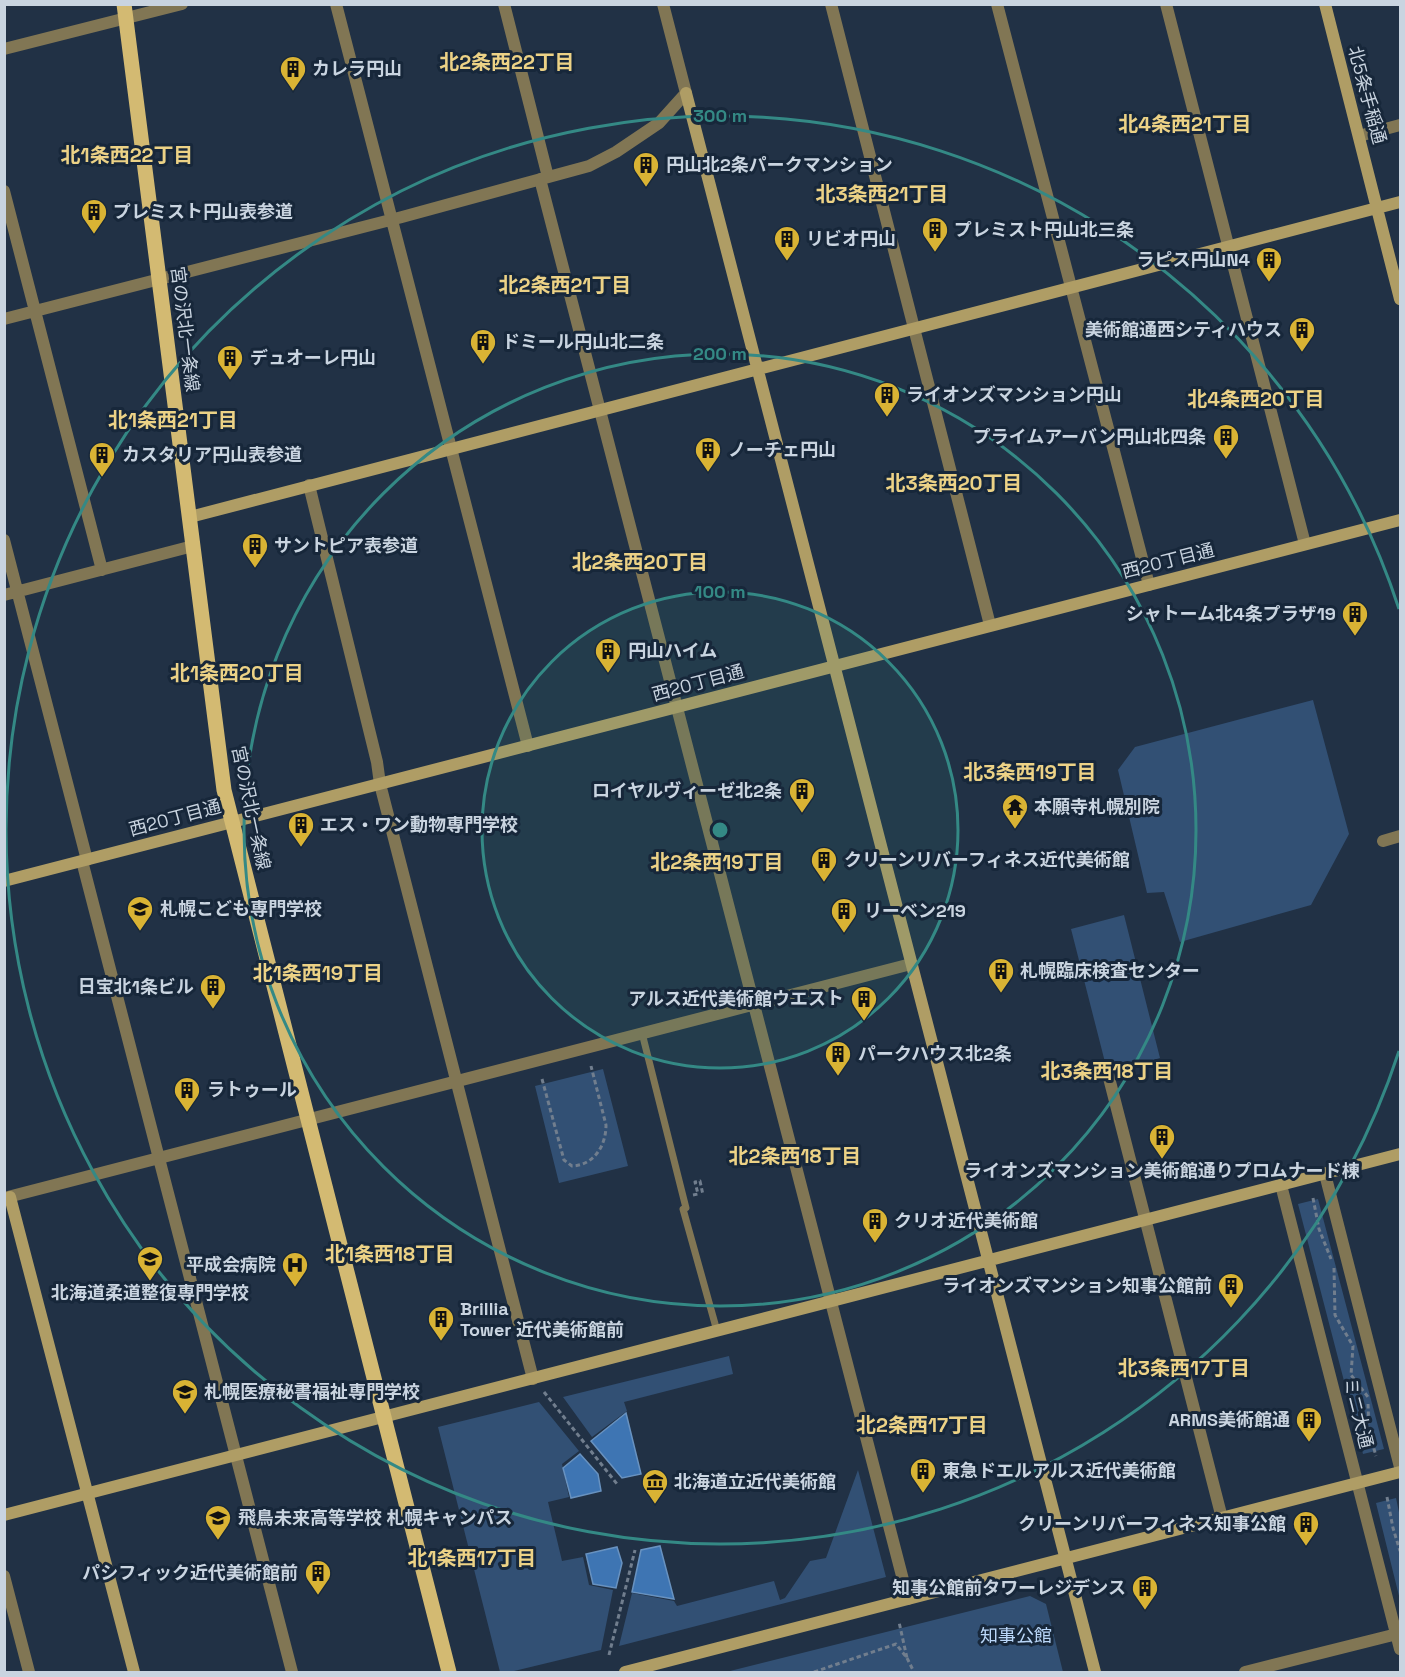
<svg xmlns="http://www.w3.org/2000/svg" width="1405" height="1677" viewBox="0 0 1405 1677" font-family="'Space Grotesk','Noto Sans JP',sans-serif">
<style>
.green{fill:#325074}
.water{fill:#3e75b3;stroke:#6892c0;stroke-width:1.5}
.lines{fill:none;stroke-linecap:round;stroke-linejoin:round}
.path{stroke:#717e8e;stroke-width:3;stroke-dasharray:4.5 3;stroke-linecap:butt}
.lane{stroke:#817654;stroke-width:7}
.street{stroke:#817654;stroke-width:12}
.secondary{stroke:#af9d65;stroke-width:12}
.primary{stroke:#d3ba72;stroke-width:15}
.ring{fill:none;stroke:#348985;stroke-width:3}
.labels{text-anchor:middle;stroke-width:6;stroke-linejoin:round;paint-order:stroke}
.poi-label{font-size:18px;font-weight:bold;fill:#c9d4e0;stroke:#17273a;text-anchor:start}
.street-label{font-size:18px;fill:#c9d4e0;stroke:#17273a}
.park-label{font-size:18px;fill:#bad7f9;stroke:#17273a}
.neighbourhood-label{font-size:20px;font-weight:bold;fill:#ecd286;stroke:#17273a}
.centre{fill:#348985;stroke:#17273a;stroke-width:3}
.ring-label{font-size:18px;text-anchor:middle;font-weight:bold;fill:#348985;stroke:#17273a;stroke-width:6;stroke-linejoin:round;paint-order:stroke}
</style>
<rect width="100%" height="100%" fill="#213145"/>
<!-- green -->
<path class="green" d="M 1313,700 L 1349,834 L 1311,905 L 1180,942 L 1164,892 L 1147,893 L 1118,770 L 1135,747 Z
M 1124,915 L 1160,1058 L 1108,1074 L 1071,929 Z
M 603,1069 L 628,1166 L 559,1183 L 535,1086 Z
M 1318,1199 L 1384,1449 L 1363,1454 L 1298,1204 Z
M 729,1356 L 733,1374 L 624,1402 L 627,1411 L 592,1437 L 563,1397 Z
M 539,1402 L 579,1451 L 562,1464 L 569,1497 L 548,1502 L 562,1561 L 583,1557 L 589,1585 L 613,1590 L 601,1650 L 510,1672 L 500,1672 L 438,1427 Z
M 858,1470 L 886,1577 L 619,1646 L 632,1593 L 674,1601 L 677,1606 L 774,1581 L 780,1600 L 785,1598 L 810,1561 L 826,1558 Z
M 1396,1498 L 1400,1517 L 1400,1600 L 1376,1503 Z
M 1030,1596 L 1046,1604 L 1063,1672 L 726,1672 Z"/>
<!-- water -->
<path class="water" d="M 626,1413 L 641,1474 L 622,1478 L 591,1441 Z
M 580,1454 L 598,1474 L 601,1491 L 571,1498 L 563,1468 Z
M 660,1546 L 674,1599 L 632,1592 L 641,1550 Z
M 617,1547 L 622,1563 L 616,1588 L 593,1584 L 586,1554 Z"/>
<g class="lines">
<!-- path -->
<path class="path" d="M 542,1079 L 564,1160 L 572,1166 C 594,1165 606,1146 606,1125 L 591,1066
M 693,1195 L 698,1194 L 695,1182 L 700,1181 L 703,1195
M 1313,1198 L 1319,1229 L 1331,1259
M 1334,1268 L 1335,1315 L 1353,1346 L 1351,1375 L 1368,1397
M 544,1392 L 617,1484
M 1368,1404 L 1369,1431 L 1376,1456
M 1387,1497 L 1393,1528 L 1400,1551
M 609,1655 L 635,1550
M 907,1658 L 914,1672
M 814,1672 L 896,1644 L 907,1658 L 899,1622"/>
<!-- lane -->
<path class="lane" d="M 642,1033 L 686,1208 L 683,1209 L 717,1331"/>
<!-- street -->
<path class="street" d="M 336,4 L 528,746
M 504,4 L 548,177
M 831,4 L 990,625
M 997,4 L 1149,585
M 1166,4 L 1305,544
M 4,49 L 182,4
M 1359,136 L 1400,125
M 540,179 L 908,1599
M 4,191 L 102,570
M 4,319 L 402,217 L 589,166 L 616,152 L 659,123 L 686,93 L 663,4
M 309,485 L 377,762 L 380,784 L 533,1379
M 4,540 L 87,860
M 4,595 L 193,546
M 1383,841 L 1400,836
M 82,861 L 292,1672
M 1108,1074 L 1222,1518
M 1325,1174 L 1400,1467
M 1281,1185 L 1400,1649
M 4,1198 L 911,964
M 4,1576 L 29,1672
M 1245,1672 L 1397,1634"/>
<!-- secondary -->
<path class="secondary" d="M 1325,4 L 1400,299
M 686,93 L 1095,1672
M 190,517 L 1400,202
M 4,881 L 1400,520
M 10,1197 L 134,1672
M 4,1515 L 1400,1154
M 625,1672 L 1400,1472"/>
<!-- primary -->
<path class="primary" d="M 124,4 L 224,790 L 449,1672"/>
</g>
<!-- distance rings -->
<circle cx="720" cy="830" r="238" fill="#348985" fill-opacity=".12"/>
<g class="ring">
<circle cx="720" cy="830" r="238"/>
<circle cx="720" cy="830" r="476"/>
<path d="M1399 1051A714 714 0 1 1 1399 609"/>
</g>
<!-- icons -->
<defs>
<g id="building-pin" transform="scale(1.35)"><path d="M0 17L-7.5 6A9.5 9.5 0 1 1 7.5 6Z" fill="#d9b334" stroke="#17273a"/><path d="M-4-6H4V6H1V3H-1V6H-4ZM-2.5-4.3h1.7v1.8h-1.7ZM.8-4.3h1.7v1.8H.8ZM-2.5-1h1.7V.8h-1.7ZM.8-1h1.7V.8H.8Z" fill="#111"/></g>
<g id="temple-pin" transform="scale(1.35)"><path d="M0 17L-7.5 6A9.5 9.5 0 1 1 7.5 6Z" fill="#d9b334" stroke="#17273a"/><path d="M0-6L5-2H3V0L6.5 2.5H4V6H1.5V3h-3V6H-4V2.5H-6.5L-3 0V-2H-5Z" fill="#111"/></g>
<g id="university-pin" transform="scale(1.35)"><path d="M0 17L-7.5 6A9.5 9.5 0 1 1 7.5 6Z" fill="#d9b334" stroke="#17273a"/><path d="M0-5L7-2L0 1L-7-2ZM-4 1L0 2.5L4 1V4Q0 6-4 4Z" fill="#111"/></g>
<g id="hospital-pin" transform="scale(1.35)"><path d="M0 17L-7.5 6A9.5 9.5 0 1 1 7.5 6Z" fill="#d9b334" stroke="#17273a"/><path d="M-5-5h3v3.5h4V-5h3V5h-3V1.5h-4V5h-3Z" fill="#111"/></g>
<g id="museum-pin" transform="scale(1.35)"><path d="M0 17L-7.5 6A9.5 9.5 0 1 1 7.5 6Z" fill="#d9b334" stroke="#17273a"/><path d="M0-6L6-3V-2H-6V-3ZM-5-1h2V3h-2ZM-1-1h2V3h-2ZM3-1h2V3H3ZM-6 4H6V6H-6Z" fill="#111"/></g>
<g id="school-pin" transform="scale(1.35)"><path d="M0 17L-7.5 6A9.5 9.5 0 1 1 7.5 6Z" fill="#d9b334" stroke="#17273a"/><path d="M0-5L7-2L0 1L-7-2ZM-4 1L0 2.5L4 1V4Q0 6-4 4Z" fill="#111"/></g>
</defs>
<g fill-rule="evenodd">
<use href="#building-pin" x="293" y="69"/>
<use href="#building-pin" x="646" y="165"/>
<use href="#building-pin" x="94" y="212"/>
<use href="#building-pin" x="935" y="230"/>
<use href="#building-pin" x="787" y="239"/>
<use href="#building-pin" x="1269" y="260"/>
<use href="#building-pin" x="1302" y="330"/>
<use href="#building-pin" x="483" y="342"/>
<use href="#building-pin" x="230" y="358"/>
<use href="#building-pin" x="887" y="395"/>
<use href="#building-pin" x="1226" y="437"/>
<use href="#building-pin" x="708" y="450"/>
<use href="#building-pin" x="102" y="455"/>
<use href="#building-pin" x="255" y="546"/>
<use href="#building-pin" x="1355" y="614"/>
<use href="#building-pin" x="608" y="651"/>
<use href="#building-pin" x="802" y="791"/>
<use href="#temple-pin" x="1015" y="807"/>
<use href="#building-pin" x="301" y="825"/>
<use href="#building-pin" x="824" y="860"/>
<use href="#university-pin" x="140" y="909"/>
<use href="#building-pin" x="844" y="911"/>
<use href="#building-pin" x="1001" y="971"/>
<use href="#building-pin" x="213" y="987"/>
<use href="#building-pin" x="864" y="999"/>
<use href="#building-pin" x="838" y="1054"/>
<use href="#building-pin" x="187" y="1090"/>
<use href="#building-pin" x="1162" y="1137"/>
<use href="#building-pin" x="875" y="1221"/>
<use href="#university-pin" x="150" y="1259"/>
<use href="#hospital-pin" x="295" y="1265"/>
<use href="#building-pin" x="1231" y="1286"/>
<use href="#building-pin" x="441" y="1319"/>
<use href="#university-pin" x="185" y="1392"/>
<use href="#building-pin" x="1309" y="1420"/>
<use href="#building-pin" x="923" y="1471"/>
<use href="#museum-pin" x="655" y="1482"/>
<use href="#school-pin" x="218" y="1518"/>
<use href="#building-pin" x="1306" y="1524"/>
<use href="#building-pin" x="318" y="1573"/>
<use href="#building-pin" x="1145" y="1588"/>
</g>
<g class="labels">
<!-- poi labels -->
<g class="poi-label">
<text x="312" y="75">カレラ円山</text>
<text x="666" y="171">円山北2条パークマンション</text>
<text x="113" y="218">プレミスト円山表参道</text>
<text x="954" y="236">プレミスト円山北三条</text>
<text x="806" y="245">リビオ円山</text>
<text x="1250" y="266" text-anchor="end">ラピス円山N4</text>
<text x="1282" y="336" text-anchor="end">美術館通西シティハウス</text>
<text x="502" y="348">ドミール円山北二条</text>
<text x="250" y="364">デュオーレ円山</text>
<text x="906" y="401">ライオンズマンション円山</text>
<text x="1206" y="443" text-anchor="end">プライムアーバン円山北四条</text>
<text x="728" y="456">ノーチェ円山</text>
<text x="122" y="461">カスタリア円山表参道</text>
<text x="274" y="552">サントピア表参道</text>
<text x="1336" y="620" text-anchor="end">シャトーム北4条プラザ19</text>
<text x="628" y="657">円山ハイム</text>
<text x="782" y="797" text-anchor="end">ロイヤルヴィーゼ北2条</text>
<text x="1034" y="813">本願寺札幌別院</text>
<text x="320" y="831">エス・ワン動物専門学校</text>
<text x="844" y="866">クリーンリバーフィネス近代美術館</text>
<text x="160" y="915">札幌こども専門学校</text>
<text x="864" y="917">リーベン219</text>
<text x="1020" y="977">札幌臨床検査センター</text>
<text x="194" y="993" text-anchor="end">日宝北1条ビル</text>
<text x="844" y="1005" text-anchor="end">アルス近代美術館ウエスト</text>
<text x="858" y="1060">パークハウス北2条</text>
<text x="207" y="1096">ラトゥール</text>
<text x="1162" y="1177" text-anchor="middle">ライオンズマンション美術館通りプロムナード棟</text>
<text x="894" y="1227">クリオ近代美術館</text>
<text x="276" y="1271" text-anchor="end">平成会病院</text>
<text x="1212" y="1292" text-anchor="end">ライオンズマンション知事公館前</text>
<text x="150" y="1299" text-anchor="middle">北海道柔道整復専門学校</text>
<text x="460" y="1315">Brillia<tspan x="460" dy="21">Tower 近代美術館前</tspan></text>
<text x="204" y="1398">札幌医療秘書福祉専門学校</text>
<text x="1290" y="1426" text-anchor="end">ARMS美術館通</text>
<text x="942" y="1477">東急ドエルアルス近代美術館</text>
<text x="674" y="1488">北海道立近代美術館</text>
<text x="238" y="1524">飛鳥未来高等学校 札幌キャンパス</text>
<text x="1286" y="1530" text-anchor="end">クリーンリバーフィネス知事公館</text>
<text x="298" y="1579" text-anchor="end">パシフィック近代美術館前</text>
<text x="1126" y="1594" text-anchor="end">知事公館前タワーレジデンス</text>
</g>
<!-- street labels -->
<g class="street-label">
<text transform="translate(1367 95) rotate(75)" y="6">北5条手稲通</text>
<text transform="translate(185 329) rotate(83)" y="6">宮の沢北一条線</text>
<text transform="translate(1168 561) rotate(-14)" y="6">西20丁目通</text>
<text transform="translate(698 683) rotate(-15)" y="6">西20丁目通</text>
<text transform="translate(251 808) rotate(78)" y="6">宮の沢北一条線</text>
<text transform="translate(175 818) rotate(-15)" y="6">西20丁目通</text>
<text transform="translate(1358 1413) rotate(76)" y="6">ミニ大通</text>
</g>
<!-- park labels -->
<g class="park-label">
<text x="1016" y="1642">知事公館</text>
</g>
<!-- neighbourhood labels -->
<g class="neighbourhood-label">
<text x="507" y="69">北2条西22丁目</text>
<text x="1185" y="131">北4条西21丁目</text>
<text x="127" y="162">北1条西22丁目</text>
<text x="882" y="201">北3条西21丁目</text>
<text x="565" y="292">北2条西21丁目</text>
<text x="1256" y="406">北4条西20丁目</text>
<text x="173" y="427">北1条西21丁目</text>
<text x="954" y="490">北3条西20丁目</text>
<text x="640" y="569">北2条西20丁目</text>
<text x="237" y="680">北1条西20丁目</text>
<text x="1030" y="779">北3条西19丁目</text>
<text x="717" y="869">北2条西19丁目</text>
<text x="318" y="980">北1条西19丁目</text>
<text x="1107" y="1078">北3条西18丁目</text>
<text x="795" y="1163">北2条西18丁目</text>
<text x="390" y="1261">北1条西18丁目</text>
<text x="1184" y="1375">北3条西17丁目</text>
<text x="922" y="1432">北2条西17丁目</text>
<text x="472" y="1565">北1条西17丁目</text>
</g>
</g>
<circle cx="720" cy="830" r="9" class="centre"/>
<g class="ring-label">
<text x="720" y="122">300 m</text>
<text x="720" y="360">200 m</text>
<text x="720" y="598">100 m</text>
</g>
<!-- border -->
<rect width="1405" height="1677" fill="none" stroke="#c9d4e0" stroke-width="12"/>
</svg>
